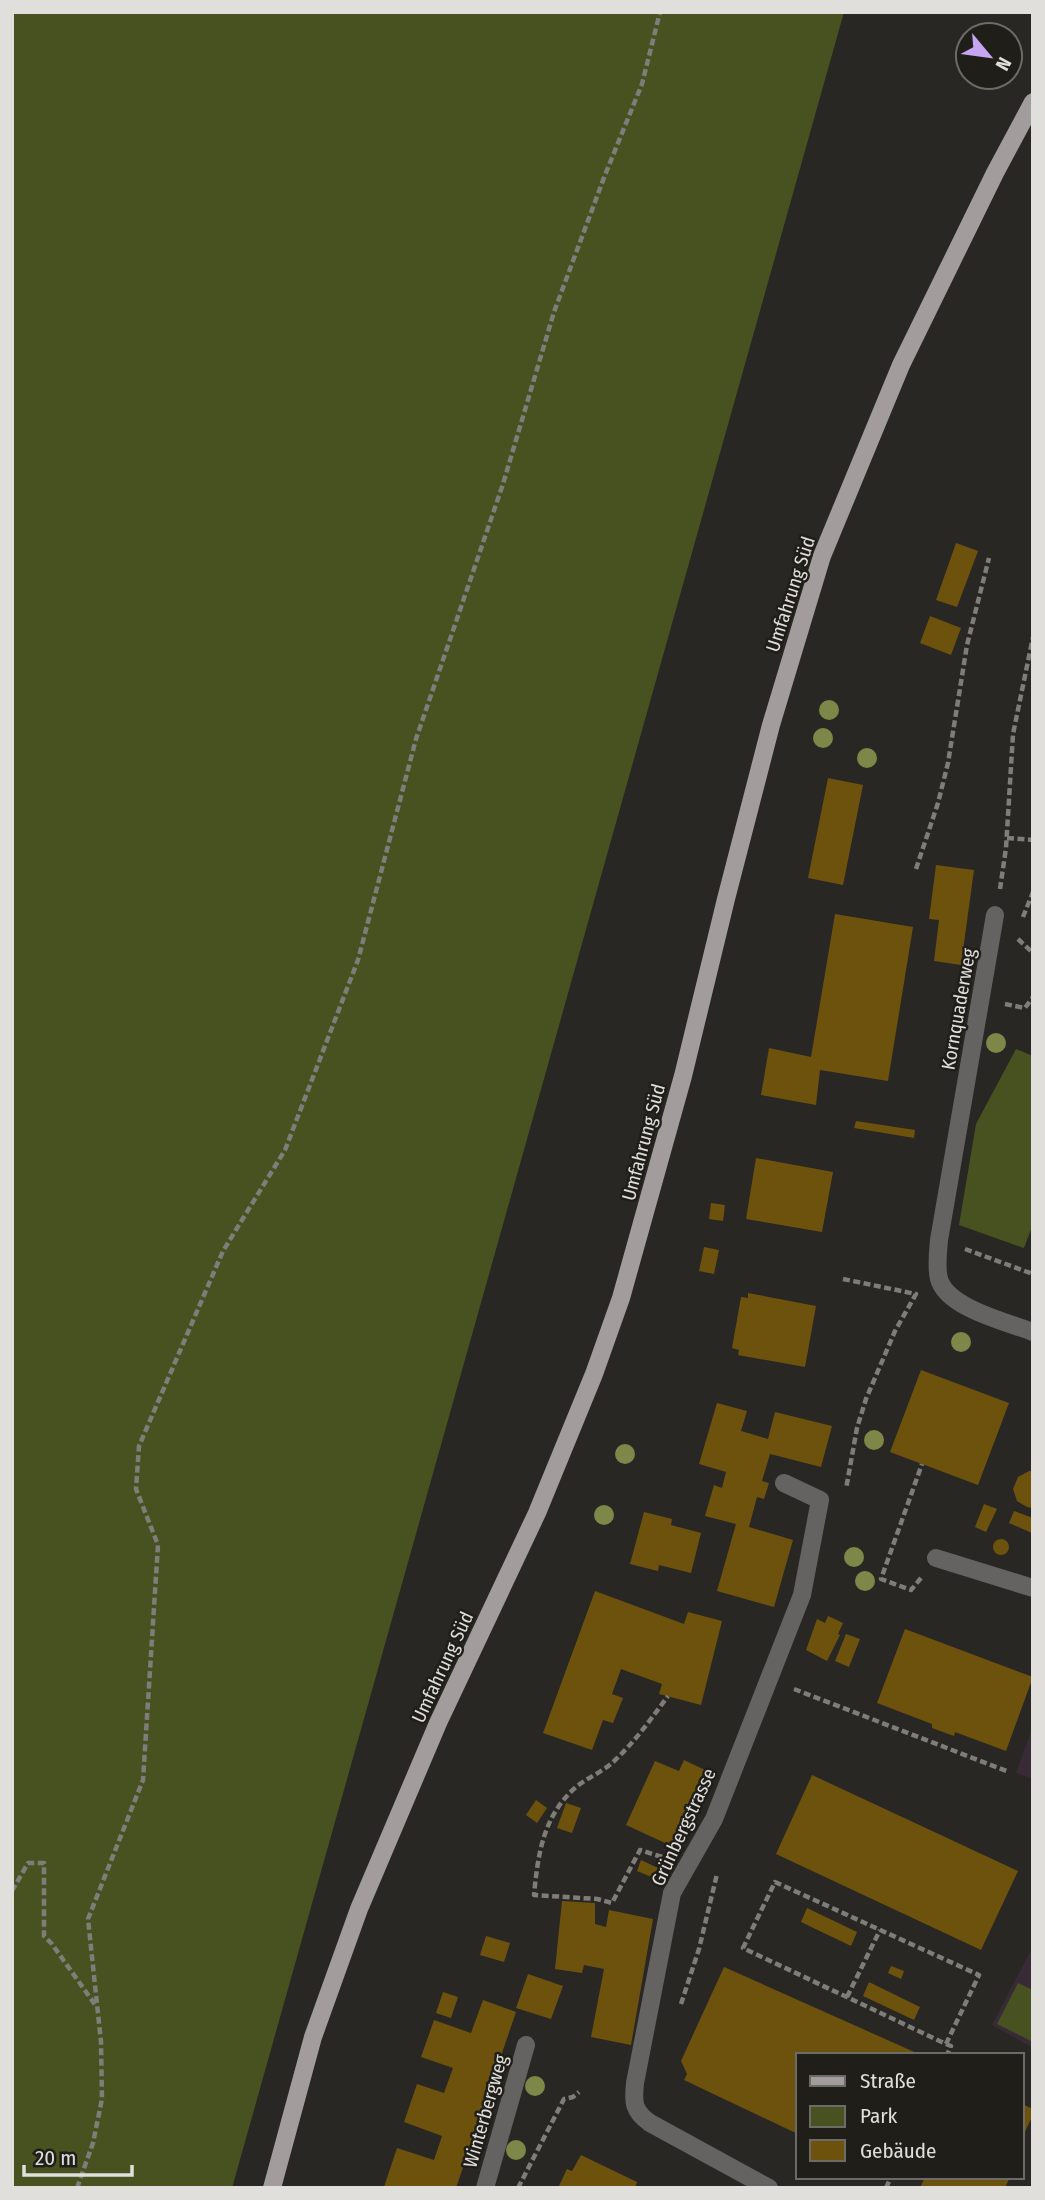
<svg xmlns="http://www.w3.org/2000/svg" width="1045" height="2200" viewBox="0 0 1045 2200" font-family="'Fira Sans Condensed',sans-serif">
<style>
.industrial{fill:#382a36}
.green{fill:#485220}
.building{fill:#6d520e}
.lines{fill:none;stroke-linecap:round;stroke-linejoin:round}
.path{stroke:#7e7d79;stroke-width:4.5;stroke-dasharray:7 3.5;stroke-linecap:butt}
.service{stroke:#656262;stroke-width:18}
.minor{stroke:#656262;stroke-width:18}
.primary{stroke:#a29c9c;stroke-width:18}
.tree{fill:#7c8748}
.labels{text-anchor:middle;stroke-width:5;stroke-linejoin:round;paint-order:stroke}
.street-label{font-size:19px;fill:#e0dfdc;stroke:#201e19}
</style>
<rect width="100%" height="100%" fill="#292723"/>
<!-- industrial -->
<path class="industrial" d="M 1033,1726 L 1033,1779 L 1016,1773 Z
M 1033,1946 L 1033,2048 L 992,2025 Z"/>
<!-- green -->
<path class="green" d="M 12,12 L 844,12 L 232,2188 L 12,2188 Z
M 1016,1049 L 1033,1056 L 1033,1224 L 1024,1248 L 959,1225 L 976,1124 Z
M 1018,1983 L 1033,1990 L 1033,2042 L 997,2024 Z"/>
<!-- building -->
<path class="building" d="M 956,543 L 978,551 L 957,607 L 936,600 Z
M 930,616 L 961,628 L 951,655 L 920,643 Z
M 828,778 L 863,785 L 843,885 L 808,878 Z
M 936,865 L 974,870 L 961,965 L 934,961 L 939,920 L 929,919 Z
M 835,914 L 913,927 L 888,1081 L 820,1070 L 816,1105 L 761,1095 L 769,1048 L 811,1057 Z
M 856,1121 L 915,1130 L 914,1138 L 854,1128 Z
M 756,1158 L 833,1172 L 822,1232 L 746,1219 Z
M 711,1203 L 725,1205 L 723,1221 L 709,1219 Z
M 704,1247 L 719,1250 L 714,1274 L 699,1271 Z
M 748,1293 L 816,1306 L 805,1367 L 738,1355 L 739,1350 L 732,1348 L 741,1297 L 748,1298 Z
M 921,1370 L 1009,1403 L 978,1485 L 890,1452 Z
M 717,1403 L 747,1411 L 741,1431 L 768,1439 L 775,1412 L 832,1426 L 821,1467 L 770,1454 L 762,1481 L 769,1483 L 764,1499 L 757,1497 L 749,1527 L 793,1540 L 774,1607 L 717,1591 L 736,1524 L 705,1516 L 714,1485 L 722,1488 L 726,1472 L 699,1464 Z
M 1029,1471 L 1033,1471 L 1033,1508 L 1027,1507 L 1017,1501 L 1013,1489 L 1018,1477 Z
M 984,1504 L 997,1509 L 986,1532 L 975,1527 Z
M 1014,1511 L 1033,1518 L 1032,1533 L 1009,1523 Z
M 644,1512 L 672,1519 L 671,1525 L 701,1533 L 691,1573 L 659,1565 L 658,1571 L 630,1564 Z
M993 1547a8 8 0 1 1 16 0a8 8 0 1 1-16 0Z
M 595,1591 L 684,1624 L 688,1612 L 722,1621 L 701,1705 L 659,1694 L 662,1684 L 621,1669 L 612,1694 L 623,1698 L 613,1723 L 603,1720 L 592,1750 L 543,1733 Z
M 828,1616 L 843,1623 L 838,1634 L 840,1635 L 827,1661 L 806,1650 L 817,1619 L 825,1623 Z
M 905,1629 L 1033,1677 L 1006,1751 L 955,1732 L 954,1736 L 932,1728 L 932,1724 L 877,1703 Z
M 846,1634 L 860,1639 L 849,1667 L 835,1661 Z
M 684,1760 L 705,1770 L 700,1780 L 706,1782 L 676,1848 L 626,1825 L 655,1761 L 679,1771 Z
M 812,1775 L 1018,1871 L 981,1950 L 776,1854 Z
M 536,1800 L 547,1808 L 537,1823 L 526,1815 Z
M 566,1803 L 581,1808 L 572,1833 L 557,1828 Z
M 641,1860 L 658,1868 L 654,1878 L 637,1871 Z
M 562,1901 L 595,1903 L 595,1924 L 606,1927 L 609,1910 L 653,1919 L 631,2045 L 591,2037 L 604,1969 L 584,1965 L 582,1973 L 555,1969 Z
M 807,1908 L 857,1932 L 851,1946 L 801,1922 Z
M 486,1936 L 510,1943 L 504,1962 L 480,1955 Z
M 891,1966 L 904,1971 L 901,1979 L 888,1973 Z
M 724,1967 L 921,2055 L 798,2055 L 798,2134 L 684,2080 L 687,2074 L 681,2061 Z
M 528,1974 L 563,1986 L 551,2019 L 516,2008 Z
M 869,1982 L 920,2007 L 914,2020 L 863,1996 Z
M 443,1992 L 458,1997 L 451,2018 L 436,2013 Z
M 483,2000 L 516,2012 L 456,2188 L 384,2187 L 397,2148 L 434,2160 L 442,2136 L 404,2122 L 417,2084 L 444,2093 L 453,2068 L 421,2057 L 434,2020 L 471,2033 Z
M 1022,2104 L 1033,2109 L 1033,2115 L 1022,2138 Z
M 581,2155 L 637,2182 L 635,2188 L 558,2188 L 567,2169 L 572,2171 Z
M 925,2177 L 1010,2177 L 1005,2188 L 920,2188 Z"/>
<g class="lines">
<!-- path -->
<path class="path" d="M 1007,838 L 1033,840
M 916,869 L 938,803 L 948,763 L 967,645 L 989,558
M 1000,889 L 1006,848 L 1013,734 L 1033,637
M 1023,917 L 1033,892
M 1018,939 L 1033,953
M 1005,1004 L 1025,1008 L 1033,997
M 965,1249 L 1033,1274
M 843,1279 L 916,1294 L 895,1331 L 866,1399 L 857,1428 L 846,1489
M 921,1578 L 911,1590 L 881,1579 L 922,1464
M 794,1689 L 1009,1772
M 662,1857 L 640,1850 L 612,1903 L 597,1899 L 534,1895 C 538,1854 543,1816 576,1787 C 587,1778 602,1772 612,1763 C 634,1743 651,1719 668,1696
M 12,1891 L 28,1863 L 44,1863 L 44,1936 L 52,1944 L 96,2006
M 847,1997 L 880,1930
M 681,2004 L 699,1949 L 717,1874
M 946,2044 L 979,1975 L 775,1882 L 743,1948 L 946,2044 L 951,2046 L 947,2055
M 77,2188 L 93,2143 L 102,2099 L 101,2042 L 88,1919 L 143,1780 L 158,1545 L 136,1489 L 139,1446 L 223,1251 L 285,1150 L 358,960 L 416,739 L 503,484 L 554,312 L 605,175 L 642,84 L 660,12
M 518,2188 L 564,2099 L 573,2097 L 579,2092
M 886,2188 L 891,2177"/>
<!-- service -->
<path class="service" d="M 936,1558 L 1033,1588
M 650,2123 C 633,2111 633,2102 635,2083 L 672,1893 L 714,1819 L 802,1595 L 820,1500 L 784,1483"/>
<!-- minor -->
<path class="minor" d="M 995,915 L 939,1240 C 938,1252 936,1267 939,1279 C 947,1308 1007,1322 1033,1332
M 650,2123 L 769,2188
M 485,2188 L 526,2045"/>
<!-- primary -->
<path class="primary" d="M 272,2188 L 313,2037 L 359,1909 L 438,1723 L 537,1513 L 594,1374 L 621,1298 L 683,1076 L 726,899 L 771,725 L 822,556 L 901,365 L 995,173 L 1033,102"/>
</g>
<!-- trees -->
<g class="tree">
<circle cx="829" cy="710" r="10"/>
<circle cx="823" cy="738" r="10"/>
<circle cx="867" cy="758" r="10"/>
<circle cx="996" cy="1043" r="10"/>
<circle cx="961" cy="1342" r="10"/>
<circle cx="874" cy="1440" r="10"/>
<circle cx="625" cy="1454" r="10"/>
<circle cx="604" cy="1515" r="10"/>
<circle cx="854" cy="1557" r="10"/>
<circle cx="865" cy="1581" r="10"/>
<circle cx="535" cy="2086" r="10"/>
<circle cx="516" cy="2150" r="10"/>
</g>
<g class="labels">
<!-- street labels -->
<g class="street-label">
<text transform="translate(790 594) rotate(-72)" y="7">Umfahrung Süd</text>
<text transform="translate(958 1009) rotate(-80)" y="7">Kornquaderweg</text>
<text transform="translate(643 1142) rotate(-75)" y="7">Umfahrung Süd</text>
<text transform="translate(442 1667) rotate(-65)" y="7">Umfahrung Süd</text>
<text transform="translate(683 1827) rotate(-65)" y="7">Grünbergstrasse</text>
<text transform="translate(485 2111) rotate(-74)" y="7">Winterbergweg</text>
</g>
</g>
<!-- border -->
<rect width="1045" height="2200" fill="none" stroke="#e0dfdc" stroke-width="28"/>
<!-- legend -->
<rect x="796" y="2053" width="228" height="126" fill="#201e19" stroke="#6d6b67" stroke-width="2"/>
<rect x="810" y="2076" width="35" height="10" fill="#a29c9c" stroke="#6d6b67" stroke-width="2"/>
<text x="860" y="2088" font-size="21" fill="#e0dfdc">Straße</text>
<rect x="810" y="2106" width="35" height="21" fill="#485220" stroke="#6d6b67" stroke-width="2"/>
<text x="860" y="2123" font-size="21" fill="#e0dfdc">Park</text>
<rect x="810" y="2140" width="35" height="21" fill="#6d520e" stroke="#6d6b67" stroke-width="2"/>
<text x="860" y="2158" font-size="21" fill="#e0dfdc">Gebäude</text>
<!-- north arrow -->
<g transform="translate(989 56) rotate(119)"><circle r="33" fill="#201e19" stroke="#6d6b67" stroke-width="2"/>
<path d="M0-5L12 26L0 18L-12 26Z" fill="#c6a6f0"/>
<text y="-10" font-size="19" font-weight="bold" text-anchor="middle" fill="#e0dfdc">N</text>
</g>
<!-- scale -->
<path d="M24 2165v10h108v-10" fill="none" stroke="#e0dfdc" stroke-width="3.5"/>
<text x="35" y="2165" font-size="21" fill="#e0dfdc" stroke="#201e19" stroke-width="5" paint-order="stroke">20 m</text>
</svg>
